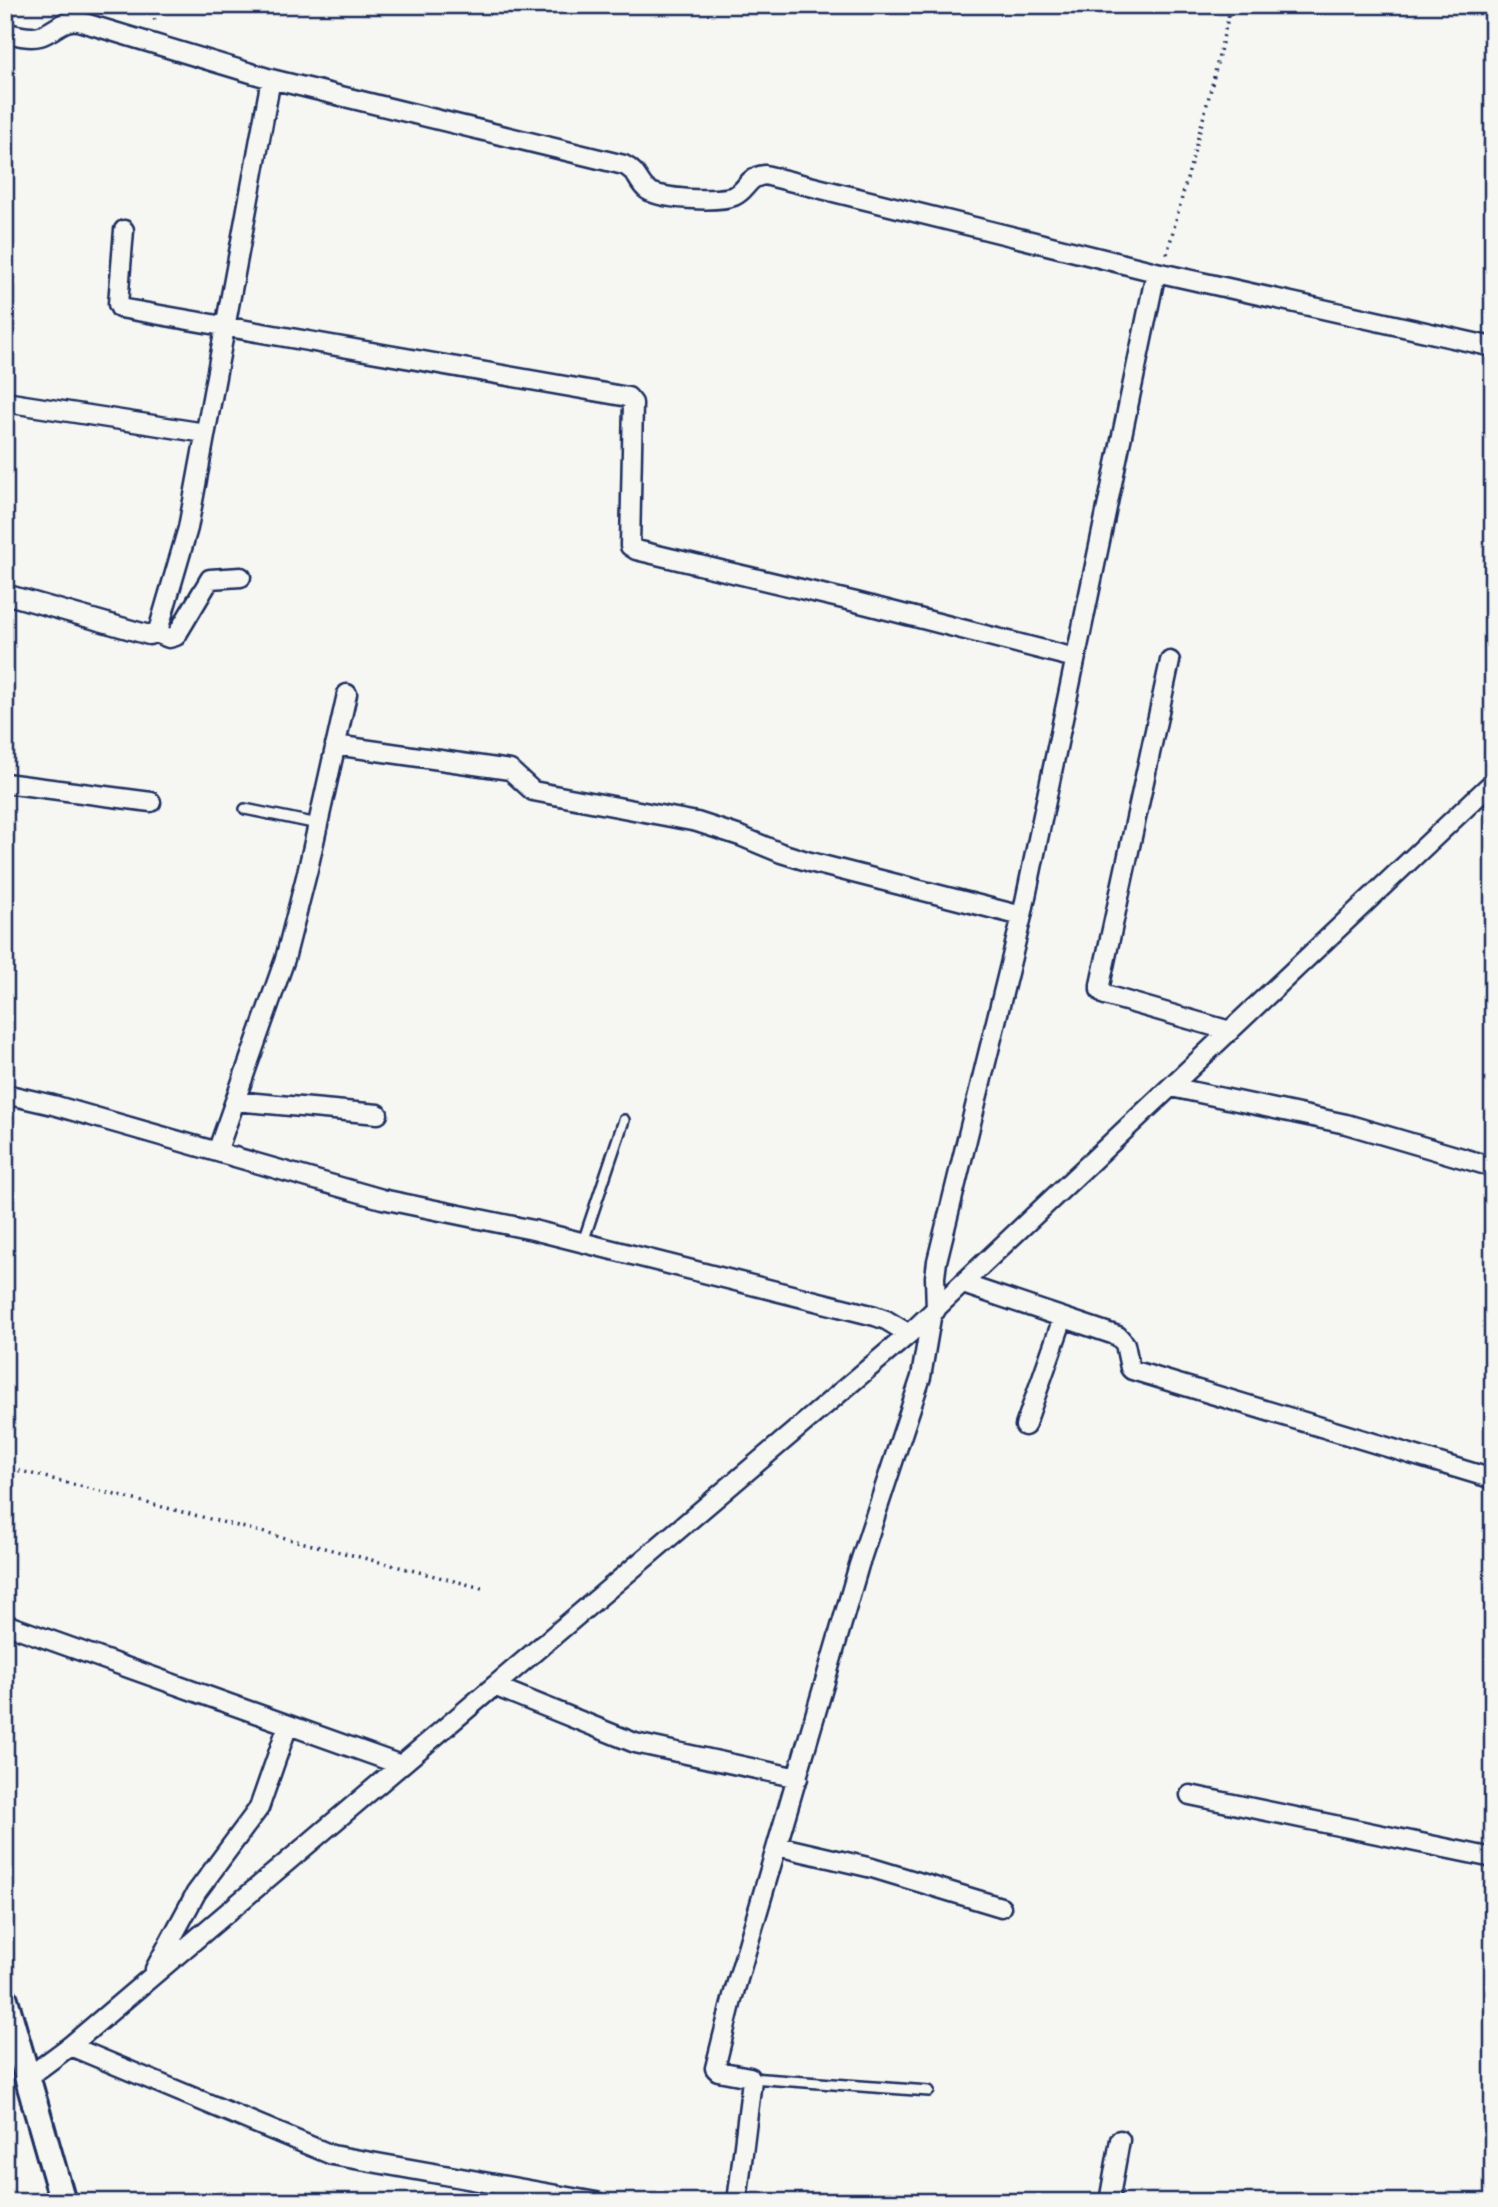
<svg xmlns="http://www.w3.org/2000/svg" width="1498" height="2207" viewBox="0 0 1498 2207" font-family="'Indie Flower',sans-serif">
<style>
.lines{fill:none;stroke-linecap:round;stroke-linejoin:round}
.lane-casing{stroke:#1b2f5e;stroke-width:14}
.street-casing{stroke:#1b2f5e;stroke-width:23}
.secondary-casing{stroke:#1b2f5e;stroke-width:30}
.path{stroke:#1b2f5e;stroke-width:3.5;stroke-dasharray:2 5;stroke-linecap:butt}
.lane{stroke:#f6f6f2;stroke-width:9}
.street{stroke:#f6f6f2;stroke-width:18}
.secondary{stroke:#f6f6f2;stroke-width:24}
</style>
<rect width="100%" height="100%" fill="#f6f6f2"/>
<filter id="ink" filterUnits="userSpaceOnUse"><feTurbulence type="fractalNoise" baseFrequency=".0143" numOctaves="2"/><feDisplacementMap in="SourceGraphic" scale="14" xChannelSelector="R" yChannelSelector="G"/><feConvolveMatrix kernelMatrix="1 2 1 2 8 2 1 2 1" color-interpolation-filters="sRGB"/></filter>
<g filter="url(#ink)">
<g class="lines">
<!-- lane casing -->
<g class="lane-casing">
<path id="lane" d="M 1493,135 L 1490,146 L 1493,154
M 245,809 L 318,824
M 583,1242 L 624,1120
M 751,2078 L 929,2091"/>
</g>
<!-- street casing -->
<g class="street-casing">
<path id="street" d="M 5,32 C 16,35 29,39 40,36 C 54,32 62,19 78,21 L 271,79 L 624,165 C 638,172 637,181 646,189 C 658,200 719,202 734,196 C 748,190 746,177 765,175 L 1156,272 L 1493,347
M 124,230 L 118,304 L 120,308 L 628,397 L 633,403 L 630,546 L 636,550 L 856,602 L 1075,658
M 5,402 L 205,433
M 5,594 L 149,635 L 158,631 L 188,528 L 271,79
M 156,633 L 169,638 L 176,636 L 210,579 L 241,577
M 1170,661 L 1100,985 L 1100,990 L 1105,995 L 1230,1031
M 335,745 L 510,770 L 533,791 L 697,822 L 740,836 L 781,853 L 810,862 L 1022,916
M 5,783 L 151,802
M 1171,1087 L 1346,1124 L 1493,1167
M 5,1094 L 53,1105 L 382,1199 L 533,1230 L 875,1316 L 886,1320 L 909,1334
M 235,1101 L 378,1114
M 217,1152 L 285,959 L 308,869 L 347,694
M 963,1284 L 1118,1336 L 1125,1344 L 1130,1368 L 1132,1370 L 1493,1479
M 936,1310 L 935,1277 L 937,1261 L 1022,916 L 1156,272
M 1025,1426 L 1063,1318
M 5,1624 L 401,1765
M 494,1686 L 635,1743 L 798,1778
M 1190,1795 L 1493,1858
M 777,1846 L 872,1868 L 1001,1907
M 155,1969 L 196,1893 L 259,1808 L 288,1725
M 70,2046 L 332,2155 L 596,2202
M 27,2078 L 70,2046 L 909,1334 L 1493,782
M 737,2202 L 752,2080 L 750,2077 L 718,2071 L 715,2068 L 733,1996 L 859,1565 L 921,1377 L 932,1312
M 1109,2202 L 1120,2140"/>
</g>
<!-- secondary casing -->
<g class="secondary-casing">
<path id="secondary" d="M 5,1999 L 63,2202"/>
</g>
<!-- path -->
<path class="path" d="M 150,5 L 156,24
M 1167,254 L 1212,85 L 1231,5
M 5,1467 L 482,1588"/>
<!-- lane -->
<use href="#lane" class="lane"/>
<!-- street -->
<use href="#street" class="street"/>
<!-- secondary -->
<use href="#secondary" class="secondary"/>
</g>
</g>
<!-- margin -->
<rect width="1498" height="2207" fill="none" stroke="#f6f6f2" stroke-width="28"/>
<rect x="14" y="14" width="1470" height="2179" fill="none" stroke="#1b2f5e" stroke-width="2.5" filter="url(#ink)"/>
</svg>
